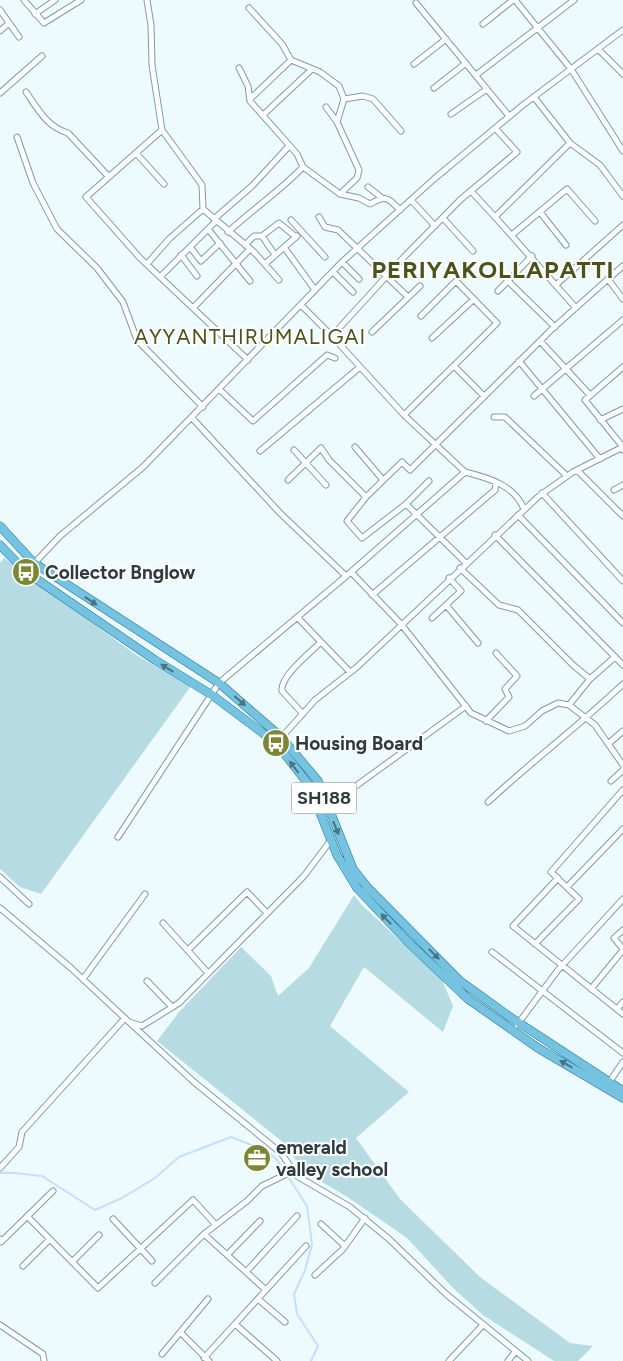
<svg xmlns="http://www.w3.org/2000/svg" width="623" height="1361" viewBox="0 0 623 1361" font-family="Figtree,sans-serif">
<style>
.green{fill:#b7dbe3}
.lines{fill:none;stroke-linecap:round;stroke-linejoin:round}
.stream{stroke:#c4dffe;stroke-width:2}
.minor-casing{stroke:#7c9ca4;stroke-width:7}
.primary-casing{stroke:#20799b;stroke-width:9}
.minor{stroke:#fff;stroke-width:5}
.primary{stroke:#75c2e1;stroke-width:8}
.oneway{fill:#4a7280}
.labels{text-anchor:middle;stroke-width:4;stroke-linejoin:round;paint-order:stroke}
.shield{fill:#fff;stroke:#6d7679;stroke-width:1}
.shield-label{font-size:18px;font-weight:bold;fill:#2e3c3f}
.poi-label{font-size:19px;font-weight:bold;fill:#2e3c3f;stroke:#fff;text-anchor:start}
.quarter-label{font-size:21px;letter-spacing:1px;fill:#4a531a;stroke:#fff}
.district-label{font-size:24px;font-weight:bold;letter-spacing:1px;fill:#4a531a;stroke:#fff}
</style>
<rect width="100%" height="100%" fill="#eefbfe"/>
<!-- green -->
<path class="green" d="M 4,558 L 136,655 L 191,686 L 41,894 L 20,887 L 0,869 L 0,563 Z
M 354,895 L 361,904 L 442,980 L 453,1006 L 443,1032 L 364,967 L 330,1026 L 409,1092 L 356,1138 L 400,1199 L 480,1277 L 570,1343 L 593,1346 L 578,1361 L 554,1361 L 483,1315 L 453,1288 L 407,1238 L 349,1198 L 300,1169 L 289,1147 L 157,1041 L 179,1012 L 241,947 L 271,976 L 278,996 L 309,968 Z"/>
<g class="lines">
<!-- stream -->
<path class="stream" d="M 0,1173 L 14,1173 L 42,1176 L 95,1210 L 122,1198 L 155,1178 L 179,1157 L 231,1137 L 267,1151 L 278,1161 L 307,1206 L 312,1244 L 305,1270 L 294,1294 L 297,1314 L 318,1346 L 311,1361"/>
<!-- minor casing -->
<g class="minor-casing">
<path id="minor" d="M 24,0 L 44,23 L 81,0
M 147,0 L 151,25 L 152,65 L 162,130 L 86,197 L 140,258 L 248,360
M 515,0 L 571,69 L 623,151
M 416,3 L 509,116
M 249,8 L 282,44 L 291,60 L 320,72 L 339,86 L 344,99 L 337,122
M 0,10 L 19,37
M 35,14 L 55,0
M 483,24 L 513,0
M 0,31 L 9,23
M 598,49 L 623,74
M 414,64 L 446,39
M 239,68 L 248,86 L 250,101 L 297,154 L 303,167 L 340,194 L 359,198 L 370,204 C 386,195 387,197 400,210
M 476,75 L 574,0
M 434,88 L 466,63
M 26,92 C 38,109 46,126 68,133 L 109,177
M 0,93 L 42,56
M 250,99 L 291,60
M 344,99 L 363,96 L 373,99 L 401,131
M 326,107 L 337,122 L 359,170 L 357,178 L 340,194
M 451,114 L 487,89
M 263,115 L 311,70
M 162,130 L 202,185 L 203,209 L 254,252 L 279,280
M 17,137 L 33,183 L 57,229 L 97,268 L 123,302 L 137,340 L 203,407
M 570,143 L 600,165 L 623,196
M 136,153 L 164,184
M 368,187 L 382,198
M 471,191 L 495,217 L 570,143 L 534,97
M 411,200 L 435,226
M 540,212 L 566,245
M 319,217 L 325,227 L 338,230 L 407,296
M 495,217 L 576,308
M 443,218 L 473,251
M 214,219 L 252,186 L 289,146
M 291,220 L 325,257
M 208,229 L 250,281
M 228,232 C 253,209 280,191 303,167
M 513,234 L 567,189 L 595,221
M 262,236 L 275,255
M 245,245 L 254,236 L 262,236 L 279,223 L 296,237
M 190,247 L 201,261 L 220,243
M 284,247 L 315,290
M 181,255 L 197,276
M 342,262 L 359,279
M 147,264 L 169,239 L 203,209
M 265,264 L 297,236
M 623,266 L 608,279 L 623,299
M 333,272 L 353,292
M 160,277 L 216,221
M 508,281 L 555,327
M 557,284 L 623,225
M 498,291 L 532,256
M 301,305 L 332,336
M 193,308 L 250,249
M 372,332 L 420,286
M 432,338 L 474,299
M 540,341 L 590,395
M 519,361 L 600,459
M 454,366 L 484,396
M 220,390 L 253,421 L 327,355 L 335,358
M 534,396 L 623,320
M 404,415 L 497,323 L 456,281 L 421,316
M 494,417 L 505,417 L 567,476
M 192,418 L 280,513 L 346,576
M 600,420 L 623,409
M 355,447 L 383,480
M 623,447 L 585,400 L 623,367
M 294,450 L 326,485
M 260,451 L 360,367
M 577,470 L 623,516
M 465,472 C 489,478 514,485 524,509
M 288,480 L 321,448 L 329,460 L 366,497 L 347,521 L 362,538 L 406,504 L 429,481
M 614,490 L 623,485
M 542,493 L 623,581
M 366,497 L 402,462 L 410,470 L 551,330 L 608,279
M 406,504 L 466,563
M 518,515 L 623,623
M 495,535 L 623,665
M 460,568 L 499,605 L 518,610 L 573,665 L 590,679 L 615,657
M 26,572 L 60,536 L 143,467 L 342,262 L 434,179 L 523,105 L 623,30
M 351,572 L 465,472 L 404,415 L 332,336 L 404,257 L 460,200 L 517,152 L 495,128
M 372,595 L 495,490 L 496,483
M 446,605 L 478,643
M 298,618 L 350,672
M 432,618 L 461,591 L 449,578
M 569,705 L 590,679
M 303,714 L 282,691 C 280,676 310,653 321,642
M 486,721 L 509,697 L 505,689 L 517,676 L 496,653
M 280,739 L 315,700 L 357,667 L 539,496 L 573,472 L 621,448 L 623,450
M 608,744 L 623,731
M 611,781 L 623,770
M 488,802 C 532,761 580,725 623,684
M 327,807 L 466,706
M 118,837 L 219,683 L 351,572 L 401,624 L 471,713 L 509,731 L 525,726 L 542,711 L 558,703 L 569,705 L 595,725 L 623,765
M 0,877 L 29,904
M 558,878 L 513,926 L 623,1014
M 567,887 L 623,829
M 0,908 L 71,968 L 129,1022 L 142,1026 L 179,1003 L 304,876 L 331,840
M 163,923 L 208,973
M 623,930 L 614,938 L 623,949
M 535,944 L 579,899 L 551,872 L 623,790
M 188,950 L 247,892 L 267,913
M 492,952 L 623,1053
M 83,979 L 145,894
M 147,981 L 172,1007
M 591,989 L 623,950
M 617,1009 L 623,1002
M 129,1022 L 194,1082 L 281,1153 L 297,1176 L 350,1207 L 389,1239 L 446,1294 L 528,1361
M 517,1025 L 558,970 L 623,899
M 608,1084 L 623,1062
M 0,1168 L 19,1147 L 22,1132 L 125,1018
M 27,1216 L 98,1288 L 193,1200 L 216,1225
M 113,1219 L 152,1261
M 321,1224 L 345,1246
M 204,1234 L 266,1290
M 0,1239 L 1,1242 L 53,1191
M 227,1255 L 260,1221
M 72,1262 L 99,1235
M 23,1266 L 50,1239
M 246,1272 L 297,1216
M 315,1275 L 343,1249 L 365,1218
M 155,1283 L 204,1234 L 247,1201 L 262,1186 L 293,1171
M 258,1299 L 285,1322
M 235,1324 L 277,1361
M 0,1325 L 43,1354 L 44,1361
M 181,1333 L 209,1361
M 162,1354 L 208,1299
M 204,1358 L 306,1246
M 449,1361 L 483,1325
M 508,1361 L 515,1352"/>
</g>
<!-- primary casing -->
<g class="primary-casing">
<path id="primary" d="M 0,526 L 34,563 L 219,683 L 281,737 L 318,781 L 353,869 L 368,888 L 460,981 L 510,1017 L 623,1091
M 0,545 L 26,572 L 155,660 L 212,695 L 276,743 L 309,785 L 337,855 L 357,888 L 408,942 L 468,999 L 538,1048 L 623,1098"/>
</g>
<!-- minor -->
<use href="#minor" class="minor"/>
<!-- primary -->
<use href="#primary" class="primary"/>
</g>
<!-- one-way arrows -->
<defs><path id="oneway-solid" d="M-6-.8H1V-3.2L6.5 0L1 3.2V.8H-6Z" transform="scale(1.25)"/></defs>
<g class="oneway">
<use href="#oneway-solid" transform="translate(91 601) rotate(34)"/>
<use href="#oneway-solid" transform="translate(167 668) rotate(-149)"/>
<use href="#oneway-solid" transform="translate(240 701) rotate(41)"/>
<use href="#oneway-solid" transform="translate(294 767) rotate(-128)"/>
<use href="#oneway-solid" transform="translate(336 828) rotate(68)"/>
<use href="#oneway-solid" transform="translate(386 919) rotate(-134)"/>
<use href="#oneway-solid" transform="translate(434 954) rotate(45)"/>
<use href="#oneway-solid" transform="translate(566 1064) rotate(-150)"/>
</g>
<!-- icons -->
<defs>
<g id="bus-disc" transform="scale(1.4375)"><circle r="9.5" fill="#7b8735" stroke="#fff"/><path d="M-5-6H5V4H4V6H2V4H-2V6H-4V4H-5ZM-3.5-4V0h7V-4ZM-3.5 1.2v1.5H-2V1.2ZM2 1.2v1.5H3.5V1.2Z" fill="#fff"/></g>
<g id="office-disc" transform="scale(1.4375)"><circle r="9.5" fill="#7b8735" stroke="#fff"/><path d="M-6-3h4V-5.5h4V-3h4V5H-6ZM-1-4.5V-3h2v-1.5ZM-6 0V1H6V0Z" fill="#fff"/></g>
</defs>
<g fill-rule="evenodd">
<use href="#bus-disc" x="26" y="572"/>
<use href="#bus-disc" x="276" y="743"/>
<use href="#office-disc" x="257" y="1158"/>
</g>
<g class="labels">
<!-- shield labels -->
<rect class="shield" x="291.5" y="782.5" width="65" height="31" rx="4"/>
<g class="shield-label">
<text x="324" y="804">SH188</text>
</g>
<!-- poi labels -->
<g class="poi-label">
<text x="45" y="579">Collector Bnglow</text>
<text x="295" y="750">Housing Board</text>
<text x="276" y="1154">emerald<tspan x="276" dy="22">valley school</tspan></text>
</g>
<!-- quarter labels -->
<g class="quarter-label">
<text x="250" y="344">AYYANTHIRUMALIGAI</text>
</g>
<!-- district labels -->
<g class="district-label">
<text x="493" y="278">PERIYAKOLLAPATTI</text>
</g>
</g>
</svg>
